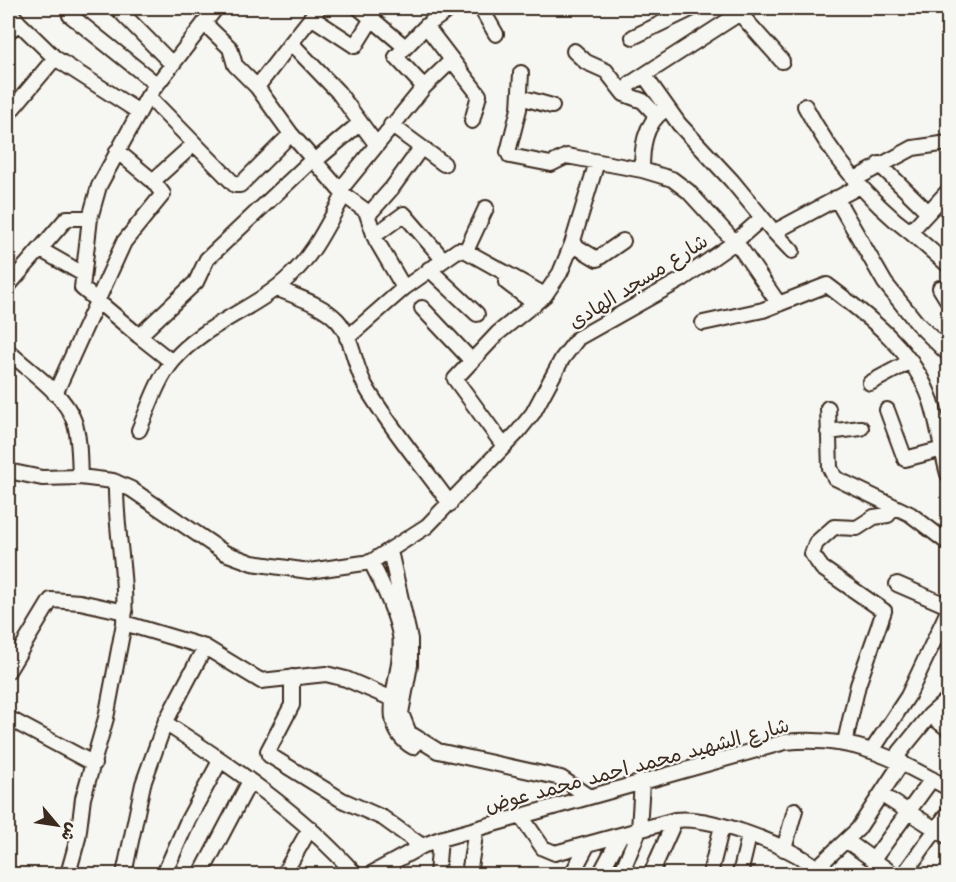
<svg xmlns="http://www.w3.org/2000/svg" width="956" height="882" viewBox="0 0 956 882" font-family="'Playpen Sans','Playpen Sans Arabic',sans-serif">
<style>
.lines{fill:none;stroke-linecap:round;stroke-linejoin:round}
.minor-casing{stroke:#3b2a1e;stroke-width:18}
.minor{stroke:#f6f6f2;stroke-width:14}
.labels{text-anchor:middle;stroke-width:4.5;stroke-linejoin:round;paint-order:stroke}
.street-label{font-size:20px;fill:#3b2a1e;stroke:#f6f6f2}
</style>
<rect width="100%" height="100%" fill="#f6f6f2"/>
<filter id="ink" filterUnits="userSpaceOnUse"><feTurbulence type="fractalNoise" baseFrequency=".0167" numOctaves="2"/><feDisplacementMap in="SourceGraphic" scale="12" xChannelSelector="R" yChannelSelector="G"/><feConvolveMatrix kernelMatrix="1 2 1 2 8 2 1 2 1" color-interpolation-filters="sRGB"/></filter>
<g filter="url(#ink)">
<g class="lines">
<!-- minor casing -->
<g class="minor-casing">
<path id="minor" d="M 72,8 L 70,15 L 156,84
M 117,8 L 171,63
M 319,8 L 291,43 L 338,92 L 376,144
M 359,8 L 404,46
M 481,8 L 496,34
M 735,8 L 782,61
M 8,9 L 19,23 L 8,32
M 311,17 L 355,46 L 373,17
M 19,23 L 55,58 L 139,112
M 204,23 L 230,48 L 235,65 L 257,87 L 291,134 L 344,195 L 366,211 L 376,240 L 404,288
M 633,37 L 693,8
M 574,51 L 586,62 L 606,71 L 624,94 L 643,101 L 657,116
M 452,60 L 479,95 L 472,121
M 521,73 L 519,109 L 508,152 L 510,156 L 551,164 L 567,156 L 642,170 L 672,179 L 688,191 L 741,249 L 779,304
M 644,75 L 679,124 L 732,181 L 774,232
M 630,84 L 740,13
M 257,87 L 291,43
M 424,87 L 396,57 L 426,26
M 148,96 L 235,185 L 240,185 L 291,134
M 520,97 L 552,106
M 805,106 C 829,152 868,201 910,232
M 8,114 L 55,58
M 391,125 L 444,164
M 315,161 L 360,123
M 879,164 L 928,212
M 642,170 C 642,148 644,125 663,111
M 855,179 L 913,148 L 948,143
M 153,181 L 194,144
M 340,190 L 424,87 L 452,60 L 426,26 L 451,8
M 948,191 L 910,232 L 948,265
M 836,198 L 885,283 L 917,323 L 948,354
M 369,214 L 392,188 L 421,148
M 90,218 L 99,186 L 148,96 L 216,8
M 374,236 L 404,214 L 442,258
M 572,244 L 597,259 L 623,241
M 41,250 L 83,274
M 466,251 L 486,208
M 792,251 L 774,232 L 860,186
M 429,269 L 477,314
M 506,282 L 535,304
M 8,286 L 67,218 L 90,218 L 82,288 L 139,336
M 276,288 C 296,297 322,304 337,320 C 353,337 354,367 366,387 C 390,428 423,466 450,504
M 940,288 L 948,301
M 422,308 L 472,361
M 703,323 L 763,310 L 827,285 C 869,317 913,349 931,401 C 939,425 941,450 948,474
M 347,338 L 404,288 L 458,250 L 466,251 L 545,295
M 8,351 C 29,371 64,393 74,421 C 80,438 79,460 80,477
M 172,362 L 139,336 L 196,282 L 207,259 L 313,159
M 870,383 L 911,361
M 55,394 L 124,242 L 163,194 L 153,181 L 117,151
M 828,408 L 830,468 L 835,478 L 910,514 L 948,543
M 887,410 L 905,459 L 943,449
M 139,430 C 149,407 157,380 173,361 C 205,323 257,309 291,275 C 315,253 328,223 344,195
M 828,432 L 861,428
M 504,446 L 455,379 L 498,333 L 545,295 L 560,273 L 572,244 L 597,162
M 8,471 L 42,478 L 80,477 L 113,481 L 131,489 L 225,553 L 252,563 L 309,571 L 371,562 L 427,526 L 517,433 L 533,413 L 562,359 L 578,338 L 681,280 L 735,242 L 762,218
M 116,482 C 115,529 127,576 124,623 L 205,647 L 261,681 L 326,674 L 346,679 L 402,703
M 390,551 L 410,639 L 410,665 L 401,713 L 409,733 L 438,751 L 561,778 L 588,796
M 371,562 C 383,585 395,610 400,635 C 406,672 372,723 413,747
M 897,584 L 948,606
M 8,671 L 51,600 L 80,602 L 125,612
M 292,677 L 292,705 L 268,751 L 269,755 L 342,800 L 383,818 L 422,846
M 930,715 L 948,729
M 8,718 L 94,764
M 165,723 L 205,647
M 845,742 L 858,685 L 884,611 L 822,568 L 812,554 L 816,543 L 834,527 L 857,528 L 874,517 L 888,515 L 893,506
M 873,749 L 908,696 L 948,611
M 895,758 L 930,715 L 948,699
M 882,795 L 948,837
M 521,816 L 543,848 L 555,853 L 675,820 C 710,815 789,846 817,868
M 847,841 L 893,874
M 784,849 L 795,810
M 873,860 L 932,779
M 68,874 L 78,838 L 83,798 L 106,718 L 124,623
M 124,874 L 143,784 L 165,723 C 232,766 302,814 355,874
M 164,874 L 188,820 L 220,761
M 201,874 L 250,781
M 284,874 L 310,828
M 371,874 L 422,846 L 440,839 L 785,742 C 852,735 892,757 948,788
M 437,874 L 440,839
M 469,874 L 476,829
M 572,874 L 588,844
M 600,874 L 621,835
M 621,874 L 639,830 L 642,781
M 651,874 L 675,820
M 710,874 L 722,826
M 740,874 L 749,836
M 810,874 L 858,829 L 902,762
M 904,874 L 948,813"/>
</g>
<!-- minor -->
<use href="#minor" class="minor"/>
</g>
</g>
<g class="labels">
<!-- street labels -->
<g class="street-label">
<text transform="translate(638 281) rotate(-32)" y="7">شارع مسجد الهادى</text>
<text transform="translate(637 765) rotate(-15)" y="7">شارع الشهيد محمد احمد محمد عوض</text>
</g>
</g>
<!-- margin -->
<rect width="956" height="882" fill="none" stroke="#f6f6f2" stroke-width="30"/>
<rect x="15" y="15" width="926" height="852" fill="none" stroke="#3b2a1e" stroke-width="2" filter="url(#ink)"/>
<!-- north arrow -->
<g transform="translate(57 825) rotate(119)" stroke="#f6f6f2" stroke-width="4.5" paint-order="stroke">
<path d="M0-4.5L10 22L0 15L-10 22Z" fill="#3b2a1e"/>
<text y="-9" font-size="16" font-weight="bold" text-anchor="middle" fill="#3b2a1e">ش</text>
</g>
</svg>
